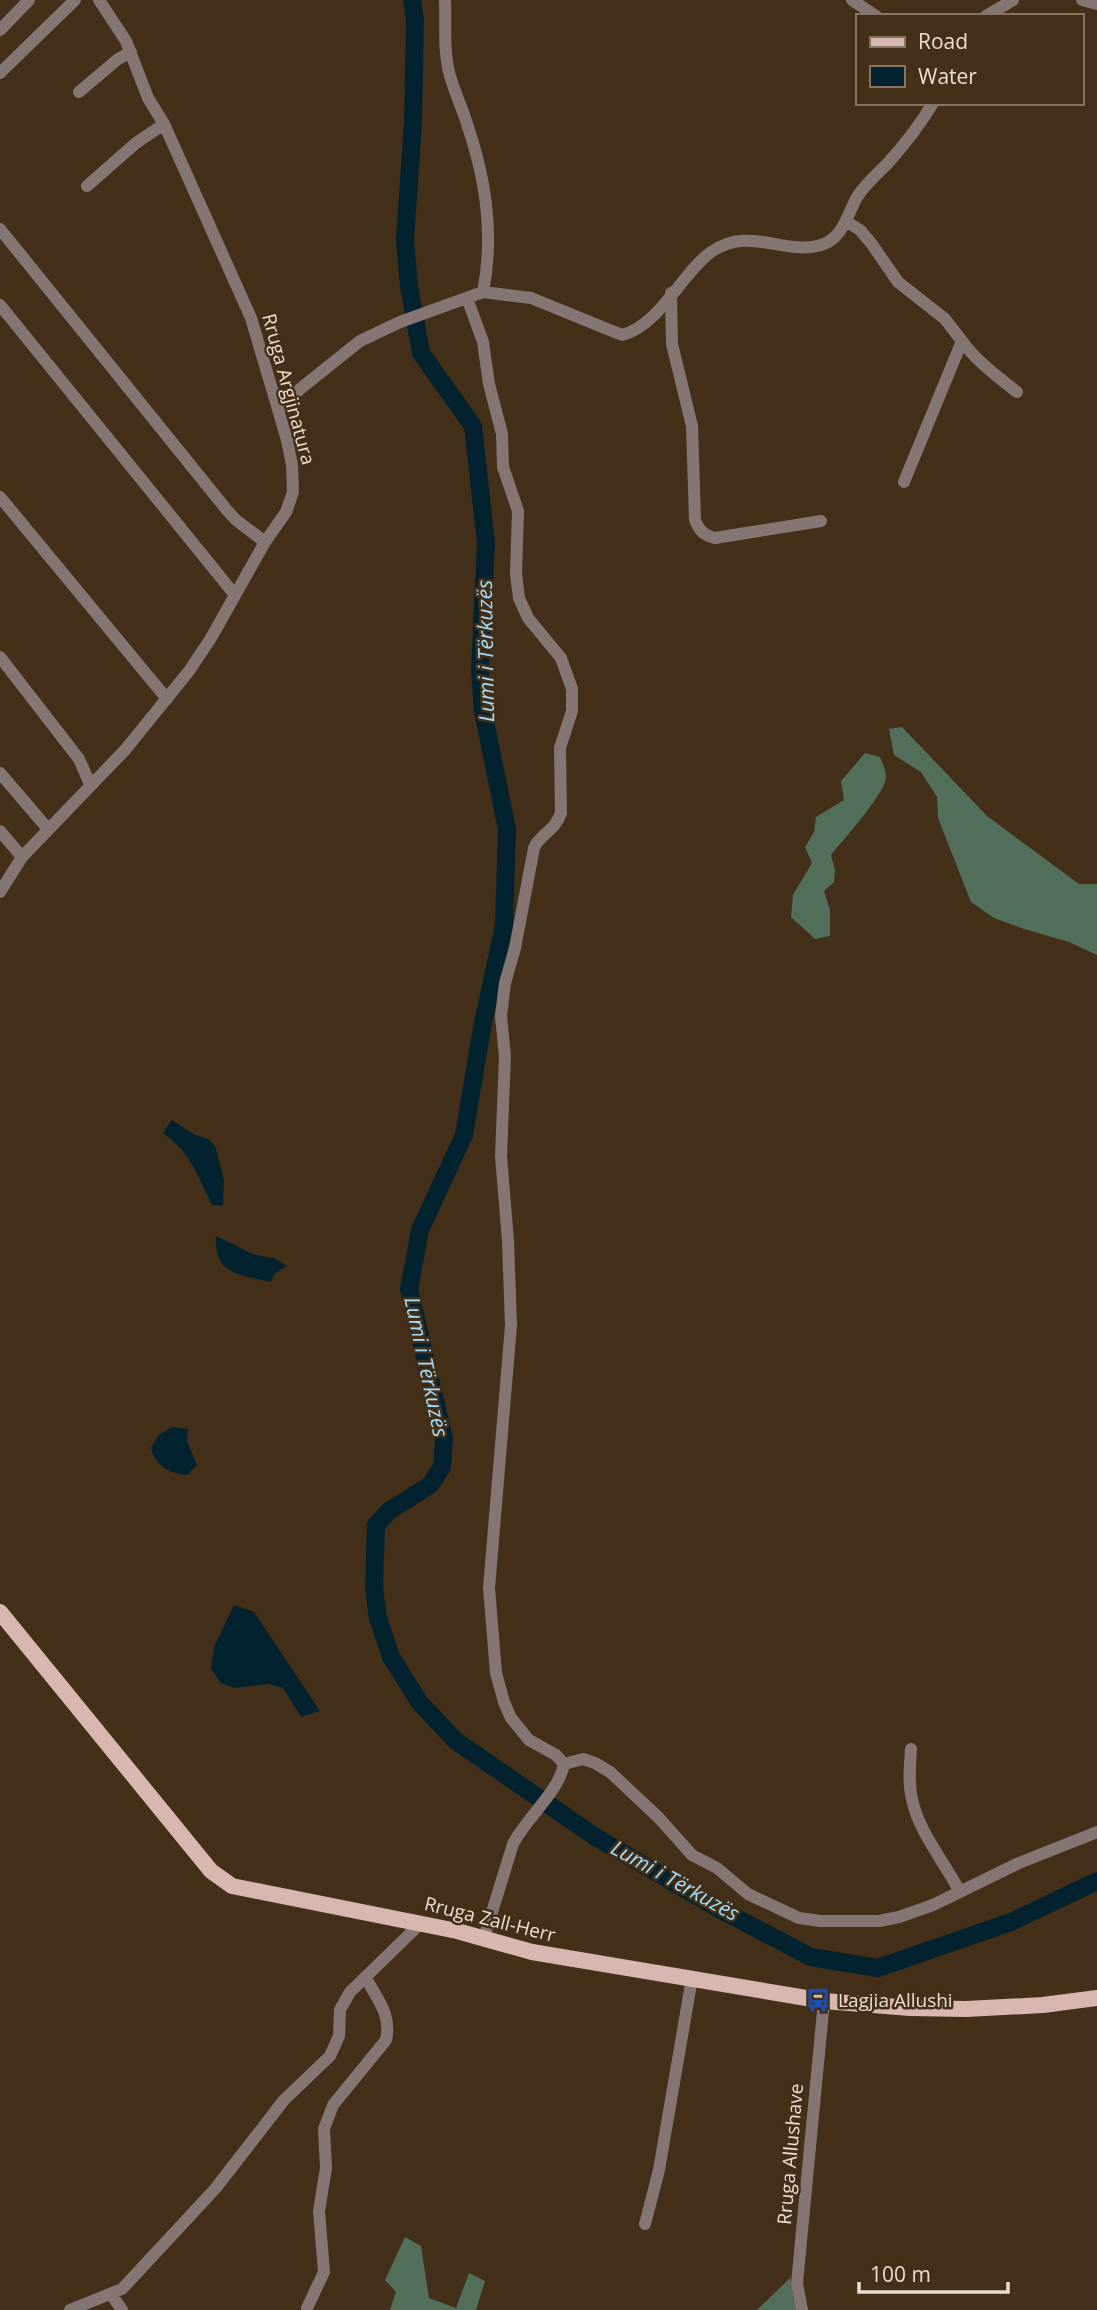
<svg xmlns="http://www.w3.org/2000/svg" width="1097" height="2310" viewBox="0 0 1097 2310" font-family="'Open Sans',sans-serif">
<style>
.forest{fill:#526f5c}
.water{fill:#032230}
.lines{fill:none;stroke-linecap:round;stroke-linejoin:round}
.river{stroke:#032230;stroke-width:18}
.minor{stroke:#857673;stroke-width:12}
.major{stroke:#d7b7b0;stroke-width:16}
.labels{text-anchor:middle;stroke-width:5;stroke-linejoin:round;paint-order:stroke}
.street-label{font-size:19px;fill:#ebded1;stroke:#442f19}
.poi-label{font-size:19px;fill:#ebded1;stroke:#442f19;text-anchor:start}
.water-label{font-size:21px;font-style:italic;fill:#a2defc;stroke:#442f19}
</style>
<rect width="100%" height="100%" fill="#442f19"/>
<!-- forest -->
<path class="forest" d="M 902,727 L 987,816 L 1079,884 L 1097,884 L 1097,955 L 1069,942 L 1024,929 L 994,918 L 971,902 L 938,818 L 937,797 L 921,772 L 894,755 L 889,729 Z
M 865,753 L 880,757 C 883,764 886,771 886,778 C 884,795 843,840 831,855 L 835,870 L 834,882 L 824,891 L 830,910 L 830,936 L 815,939 L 791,917 L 793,895 L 812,863 L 805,847 L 814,832 L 816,817 L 844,800 L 841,781 Z
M 405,2237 L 421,2246 L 429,2298 L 456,2308 L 469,2273 L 485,2281 L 476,2310 L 390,2310 L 396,2292 L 385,2280 Z
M 790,2278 L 796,2310 L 757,2310 Z"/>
<!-- water -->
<path class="water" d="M 172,1120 L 195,1135 L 209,1139 L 215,1146 L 224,1180 L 223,1206 L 212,1205 C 198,1176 190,1152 163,1133 Z
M 216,1236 L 255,1255 L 274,1258 L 287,1266 L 274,1274 L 271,1282 C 240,1274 214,1276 216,1236 Z
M 172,1427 L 188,1429 L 187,1441 L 197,1465 L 187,1475 C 170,1473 156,1467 151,1448 L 159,1435 Z
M 234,1605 L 254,1612 L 320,1711 L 301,1717 L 283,1688 L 269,1684 L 234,1688 L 221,1683 L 211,1669 L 214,1647 Z"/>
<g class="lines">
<!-- river -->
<path class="river" d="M 412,0 L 415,19 L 413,123 L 405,239 L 409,286 L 421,353 L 473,426 L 486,543 L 480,670 L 483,711 L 507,829 L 504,925 L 482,1028 L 464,1135 L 420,1230 L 409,1289 L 444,1439 L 442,1467 L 430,1485 L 389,1511 L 376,1525 L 374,1588 L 378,1618 L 391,1657 L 420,1703 L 456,1741 L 597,1838 L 723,1911 L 811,1957 L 878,1968 L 1011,1922 L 1097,1881"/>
<!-- minor -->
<path class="minor" d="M 445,0 C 446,25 443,51 450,76 C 455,93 463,110 468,127 C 486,180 494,237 483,292
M 852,0 L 876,16
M 1082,0 L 1097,4
M 986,16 L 1013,0
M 0,30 L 29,0
M 0,73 L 75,0
M 79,92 L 118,59 L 131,52
M 87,186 L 136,143 L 164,124
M 847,222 L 860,230 L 871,243 L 898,282 L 945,319 L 962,341 L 904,482
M 0,229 L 226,509 L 236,520 L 265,542
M 671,293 L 672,344 L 692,426 L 695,520 C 699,530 703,535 715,538 L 821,521
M 467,298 L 483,342 L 489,384 L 502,434 L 503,467 L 518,511 L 516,574 L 519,598 L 528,618 L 561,658 L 572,689 L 572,711 L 560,748 L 561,813 C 555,831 540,834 534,848 L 515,948 L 505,983 L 501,1016 L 505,1056 L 501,1156 L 508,1241 L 511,1325 L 489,1588 L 496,1673 L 504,1702 L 511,1718 L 529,1740 L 556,1755 L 564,1764
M 0,305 L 235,595
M 962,341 C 977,362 997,376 1017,392
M 279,411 L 300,389 L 360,341 L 400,322 L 483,292 L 531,298 L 622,335 C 659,326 681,274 711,252 C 749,225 785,256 821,245 C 842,239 847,216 856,199 C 863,186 877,174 888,163 C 905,144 920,125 933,103
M 0,497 L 167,699
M 0,657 L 79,759 L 90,784
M 0,773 L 48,829
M 0,831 L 22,857
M 0,892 L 22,857 L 125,750 L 189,671 L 211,638 L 265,542 L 286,512 L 293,492 L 292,465 L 287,440 L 251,318 L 164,124 L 148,98 L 126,41 L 99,0
M 911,1749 C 910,1765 908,1783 912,1799 C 919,1833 944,1861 960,1892
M 564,1764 L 583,1759 L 595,1763 L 610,1772 L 658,1817 L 692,1855 L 717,1868 L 748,1894 L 799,1918 L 820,1921 L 879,1921 L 899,1917 L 933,1905 L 1019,1863 L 1097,1832
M 484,1938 L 513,1844 C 526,1818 559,1792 564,1764
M 645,2224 L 659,2170 L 692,1978
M 111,2294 L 122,2310
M 307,2308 L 324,2272 L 319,2211 L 326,2168 L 324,2129 L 333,2105 L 386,2040 C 392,2015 377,1999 366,1978
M 70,2310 L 122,2289 L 188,2218 L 215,2189 L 284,2100 L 330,2056 L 339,2036 L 340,2010 L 350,1992 L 421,1923
M 802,2310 L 797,2283 L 824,2001"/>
<!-- major -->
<path class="major" d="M 0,1612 L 211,1871 L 232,1886 L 457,1931 L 532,1952 L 824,2001 L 910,2008 L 966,2009 L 1043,2005 L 1097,1998"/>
</g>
<!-- icons -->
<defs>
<g id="bus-bare" transform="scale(1.89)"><path d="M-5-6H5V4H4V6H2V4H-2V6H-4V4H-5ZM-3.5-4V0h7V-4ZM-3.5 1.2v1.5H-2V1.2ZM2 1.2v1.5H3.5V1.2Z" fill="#1a4fb4" stroke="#442f19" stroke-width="2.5" paint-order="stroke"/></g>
</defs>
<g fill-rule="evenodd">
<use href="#bus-bare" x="818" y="2000"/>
</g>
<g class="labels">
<!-- street labels -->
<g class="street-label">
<text transform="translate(289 389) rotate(75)" y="7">Rruga Argjinatura</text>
<text transform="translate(490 1919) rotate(14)" y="7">Rruga Zall-Herr</text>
<text transform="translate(790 2154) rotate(-85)" y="7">Rruga Allushave</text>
</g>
<!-- poi labels -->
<g class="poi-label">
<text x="838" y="2007">Lagjia Allushi</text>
</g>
<!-- water labels -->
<g class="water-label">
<text transform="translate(486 651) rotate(-91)" y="7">Lumi i Tërkuzës</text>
<text transform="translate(426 1367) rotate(78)" y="7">Lumi i Tërkuzës</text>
<text transform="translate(675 1881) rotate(29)" y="7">Lumi i Tërkuzës</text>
</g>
</g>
<!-- legend -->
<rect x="856" y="14" width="228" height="91" fill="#442f19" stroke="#877563" stroke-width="2"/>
<rect x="870" y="37" width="35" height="10" fill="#d7b7b0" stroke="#877563" stroke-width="2"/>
<text x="918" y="49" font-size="21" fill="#ebded1">Road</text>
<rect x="870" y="66" width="35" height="21" fill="#032230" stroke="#877563" stroke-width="2"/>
<text x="918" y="84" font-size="21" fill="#ebded1">Water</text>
<!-- scale -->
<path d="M859 2282v10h149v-10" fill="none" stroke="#ebded1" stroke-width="3.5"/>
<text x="870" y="2282" font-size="21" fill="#ebded1" stroke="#442f19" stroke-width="5" paint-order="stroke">100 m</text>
</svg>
